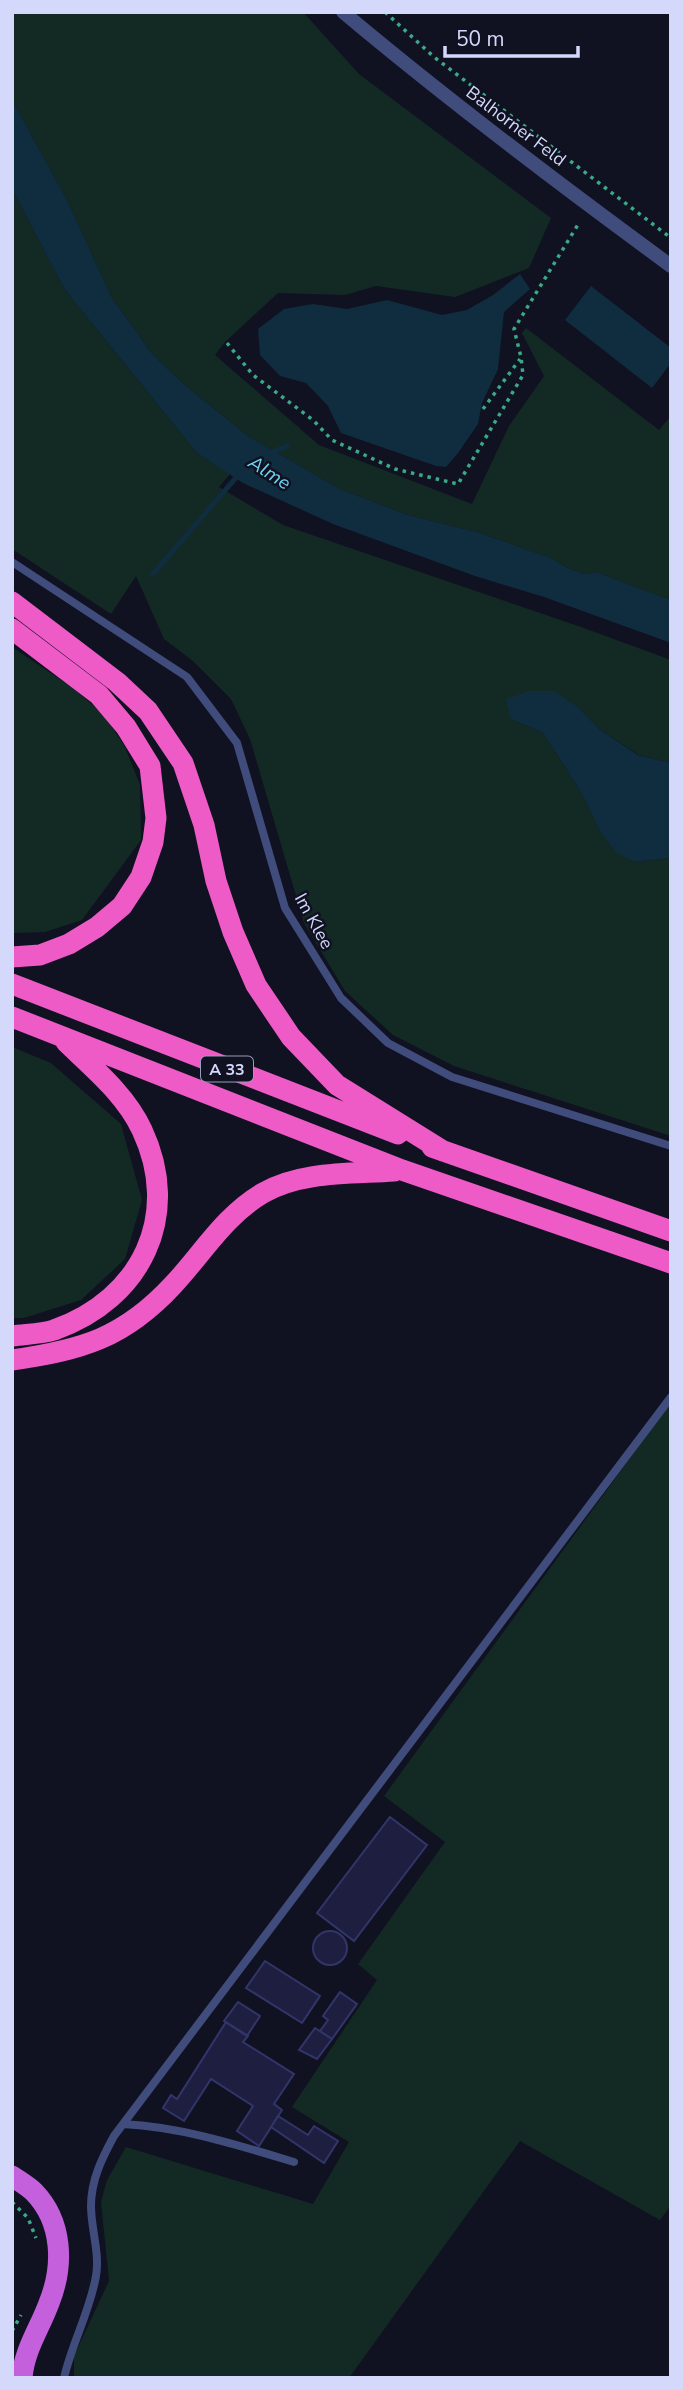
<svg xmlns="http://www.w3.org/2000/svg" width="683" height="2390" viewBox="0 0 683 2390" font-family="'Nunito Sans',sans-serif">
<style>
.green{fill:#132a24}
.water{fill:#102d3f}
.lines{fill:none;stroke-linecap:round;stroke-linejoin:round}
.stream{stroke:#102d3f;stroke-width:5}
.building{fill:#1e1f40;stroke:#32356a;stroke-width:2}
.path{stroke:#3aa987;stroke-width:3.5;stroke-dasharray:3.5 5;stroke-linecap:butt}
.service{stroke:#3f4c7c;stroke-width:8}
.tertiary{stroke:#3f4c7c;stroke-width:14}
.trunk{stroke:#c460db;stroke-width:21}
.motorway{stroke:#ef5bc6;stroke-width:21}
.labels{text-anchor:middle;stroke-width:5;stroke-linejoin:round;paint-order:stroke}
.shield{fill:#101121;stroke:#999dba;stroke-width:2}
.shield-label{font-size:16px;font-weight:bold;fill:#d4d9fb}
.street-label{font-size:18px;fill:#d4d9fb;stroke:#101121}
.water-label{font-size:19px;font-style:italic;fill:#6cd4f1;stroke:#101121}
</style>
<rect width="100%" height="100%" fill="#101121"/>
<!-- green -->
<path class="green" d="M 12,12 L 303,12 L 359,74 L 551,218 L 529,268 L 455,297 L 376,286 L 345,295 L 278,293 L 225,342 L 215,355 L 319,445 L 472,504 L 509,426 L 544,376 L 522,333 L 526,328 L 659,430 L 671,416 L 671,600 L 596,572 L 585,574 L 568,568 L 551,558 L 477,532 L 408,515 L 340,489 L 248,436 L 186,386 L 153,355 L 112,298 L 67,200 L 12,100 Z
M 12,189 L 65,290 L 197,453 L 230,474 L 219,487 L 283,525 L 581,627 L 671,660 L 671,763 L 639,755 L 599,729 L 580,709 L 511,719 L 543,733 L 581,792 L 600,831 L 634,862 L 671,858 L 671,1136 L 454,1066 L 393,1035 L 345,991 L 304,923 L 250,739 L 231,699 L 193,661 L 164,639 L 136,576 L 111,614 L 12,549 Z
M 12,647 L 73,688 L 104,715 L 125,747 L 140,785 L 141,840 L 82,920 L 45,932 L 12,933 Z
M 12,1047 L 51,1063 L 121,1124 L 142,1200 L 125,1259 L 81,1300 L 24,1318 L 12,1318 Z
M 671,1402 L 671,2205 L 660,2220 L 520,2141 L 349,2378 L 74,2378 L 74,2356 L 109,2281 L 101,2202 L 107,2180 L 126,2147 L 313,2204 L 349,2142 L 292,2107 L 377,1980 L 358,1964 L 445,1842 L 384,1796 Z"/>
<!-- water -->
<path class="water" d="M 12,100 L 67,200 L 112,298 L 153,355 L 186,386 L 248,436 L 340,489 L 408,515 L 477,532 L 551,558 L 568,568 L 585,574 L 596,572 L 671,600 L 671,643 L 544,597 L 475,576 L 333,524 L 243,483 L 197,453 L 65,290 L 12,189 Z
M 520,274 L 530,289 L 504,312 L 498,369 L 482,403 L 478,424 L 458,453 L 446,467 L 436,466 L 341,433 L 328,406 L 306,383 L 280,376 L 260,355 L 258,329 L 284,309 L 313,304 L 347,309 L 387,300 L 442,315 L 467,310 L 493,295 Z
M 591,286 L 671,348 L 671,363 L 652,388 L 565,320 Z
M 530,691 L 554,691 L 580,709 L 599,729 L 638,755 L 671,763 L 671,858 L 634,862 L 616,852 L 600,831 L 581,792 L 543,733 L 511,719 L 506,699 Z"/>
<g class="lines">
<!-- stream -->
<path class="stream" d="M 268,454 L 287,446
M 153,574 L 240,473"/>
</g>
<!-- building -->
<path class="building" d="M 390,1817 L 427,1845 L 354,1941 L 317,1913 Z
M313 1948a17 17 0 1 1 34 0a17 17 0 1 1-34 0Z
M 265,1961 L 320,1996 L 302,2023 L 246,1988 Z
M 340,1992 L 357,2004 L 332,2039 L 320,2031 L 328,2020 L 323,2016 Z
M 238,2002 L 260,2016 L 247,2036 L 224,2021 Z
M 226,2022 L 248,2036 L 243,2042 L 294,2074 L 274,2104 L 282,2110 L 259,2146 L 237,2131 L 253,2106 L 211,2079 L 184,2121 L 163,2108 L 171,2095 L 177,2099 Z
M 315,2028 L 332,2039 L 317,2059 L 299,2050 Z
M 278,2116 L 308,2135 L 314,2126 L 338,2141 L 324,2163 L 271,2127 Z"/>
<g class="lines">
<!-- path -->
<path class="path" d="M 385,12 L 434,57 L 671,238
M 227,343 L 253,375 L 313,420 L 332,440 L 395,469 L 458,484 L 523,375 L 521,357 L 514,329 L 579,223
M 483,409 L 520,359
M 12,2202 L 28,2218 L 36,2238
M 12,2331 L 21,2315"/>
<!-- service -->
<path class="service" d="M 12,562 L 187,677 L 237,743 L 285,908 L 341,998 L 388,1043 L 452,1077 L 671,1146
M 123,2124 C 182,2127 238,2145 294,2162
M 64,2378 C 72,2343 90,2311 96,2276 C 100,2253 91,2229 91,2206 C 91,2180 102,2158 114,2136 L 671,1397"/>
<!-- tertiary -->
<path class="tertiary" d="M 343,12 C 449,101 559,184 671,266"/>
<!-- trunk -->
<path class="trunk" d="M 12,2176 C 19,2181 28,2186 34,2192 C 63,2222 64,2266 49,2303 C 40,2328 24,2350 22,2378"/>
<!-- motorway -->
<path class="motorway" d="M 12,602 L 117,682 L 148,711 L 183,763 L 204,825 L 216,881 L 233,932 L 256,985 L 291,1037 L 337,1085 L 443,1151
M 12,629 L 99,695 L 126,727 L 150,766 L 156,818 L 153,842 L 141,877 L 122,906 L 97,927 L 69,944 L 40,955 L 12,957
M 12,984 L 398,1134
M 12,1017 L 402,1170 L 671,1263
M 432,1147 L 671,1231
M 12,1336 C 26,1334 41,1334 54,1330 C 142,1299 182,1215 142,1130 C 126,1095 93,1068 66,1042
M 12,1360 C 82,1350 124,1338 173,1285 C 203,1253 224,1216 263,1193 C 301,1171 351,1174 394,1171"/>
</g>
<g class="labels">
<!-- shield labels -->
<rect class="shield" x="201" y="1056.5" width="52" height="25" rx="5"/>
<g class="shield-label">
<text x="227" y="1075">A 33</text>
</g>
<!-- street labels -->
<g class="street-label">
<text transform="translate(516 126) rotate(37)" y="6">Balhorner Feld</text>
<text transform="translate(314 921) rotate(61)" y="6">Im Klee</text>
</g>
<!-- water labels -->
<g class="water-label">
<text transform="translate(270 472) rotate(33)" y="7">Alme</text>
</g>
</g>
<!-- border -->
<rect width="683" height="2390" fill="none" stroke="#d4d9fb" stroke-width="28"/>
<!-- scale -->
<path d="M445 46v10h133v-10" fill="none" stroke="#d4d9fb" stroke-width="3.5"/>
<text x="456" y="46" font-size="21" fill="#d4d9fb" stroke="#101121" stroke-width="5" paint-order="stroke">50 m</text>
</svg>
